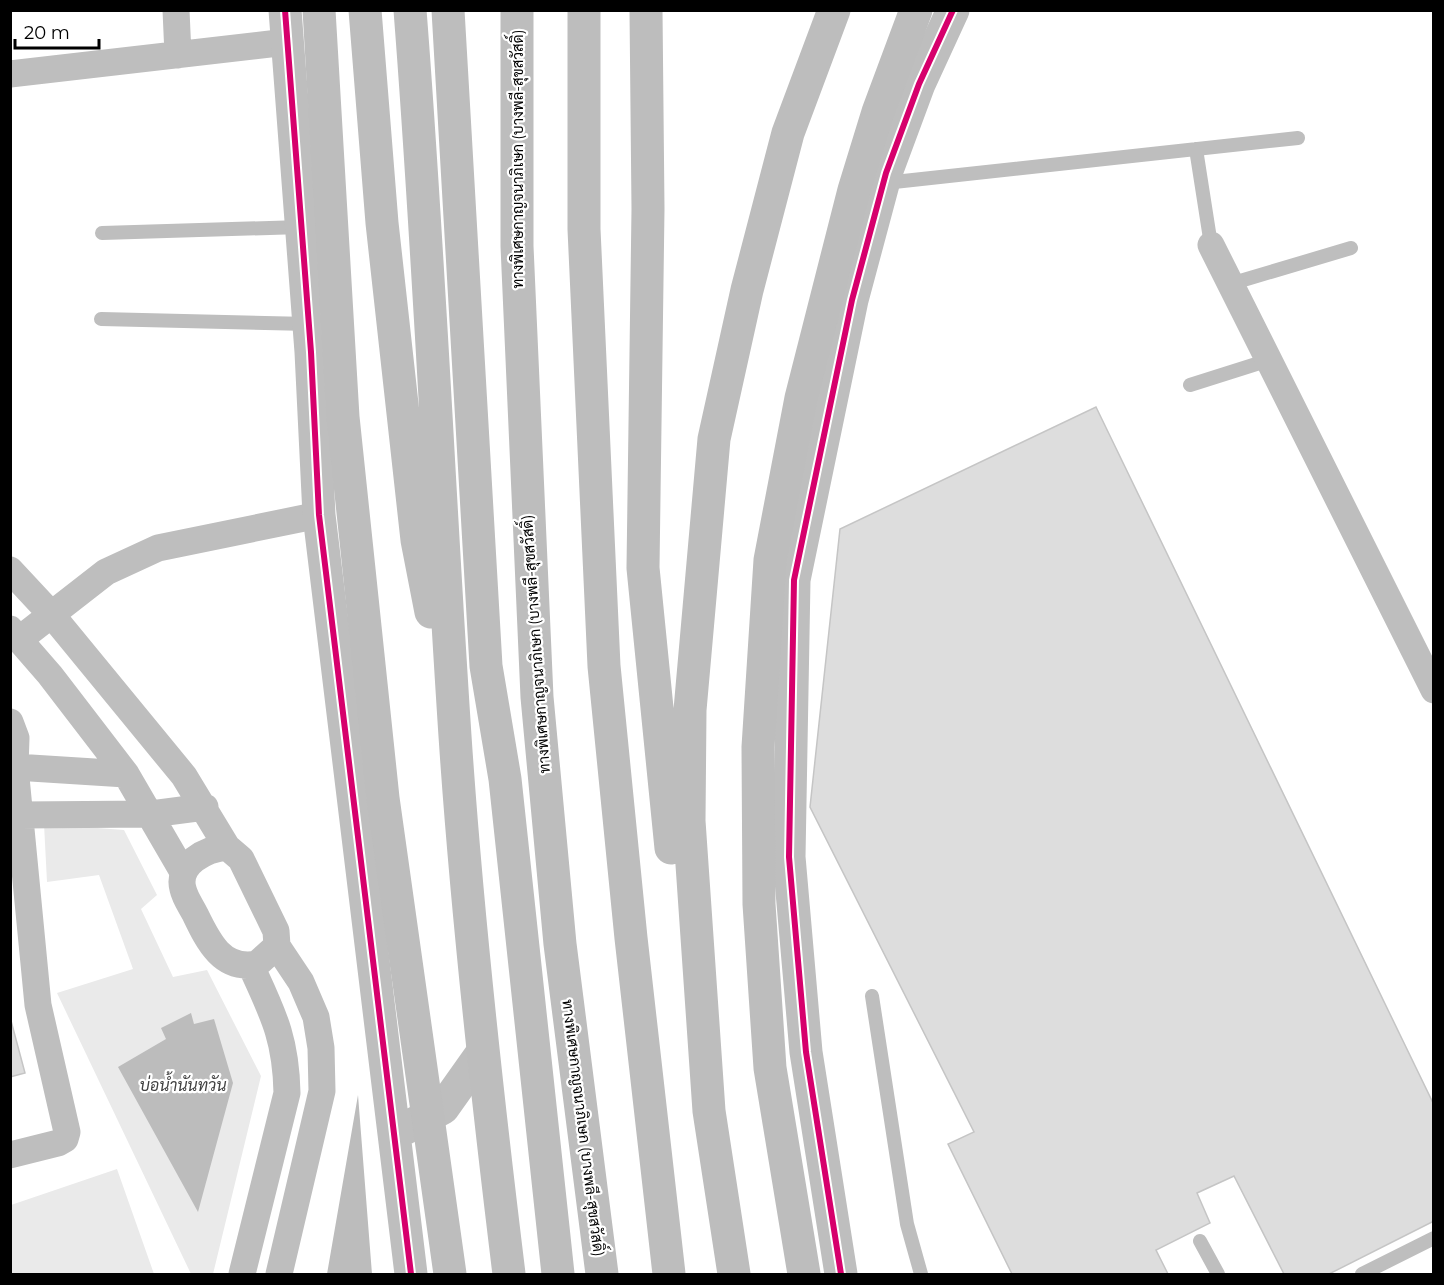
<svg xmlns="http://www.w3.org/2000/svg" width="1444" height="1285" viewBox="0 0 1444 1285" font-family="Montserrat,Sarabun,sans-serif">
<style>
.green{fill:#eaeaea}
.water{fill:#bcbcbc}
.building{fill:#ddd;stroke:#c5c5c5;stroke-width:1.5}
.lines{fill:none;stroke-linecap:round;stroke-linejoin:round}
.service{stroke:#bebebe;stroke-width:14}
.minor{stroke:#bebebe;stroke-width:27}
.tertiary{stroke:#bebebe;stroke-width:33}
.motorway{stroke:#bdbdbd;stroke-width:33}
.cycleway-casing{stroke:#fff;stroke-width:10}
.cycleway{stroke:#d6006c;stroke-width:6}
.labels{text-anchor:middle;stroke-width:4.5;stroke-linejoin:round;paint-order:stroke}
.street-label{font-size:15px;fill:#000;stroke:#fff}
.water-label{font-size:16px;font-style:italic;fill:#414141;stroke:#fff}
</style>
<rect width="100%" height="100%" fill="#fff"/>
<!-- green -->
<path class="green" d="M 44,824 L 124,830 L 157,895 L 141,909 L 173,977 L 207,970 L 261,1076 L 213,1274 L 191,1274 L 57,993 L 133,969 L 99,875 L 47,882 Z
M 117,1169 L 154,1274 L 11,1274 L 11,1205 Z"/>
<!-- water -->
<path class="water" d="M 191,1013 L 194,1024 L 214,1019 L 233,1083 L 198,1212 L 118,1067 L 166,1039 L 161,1028 Z
M 358,1095 L 372,1274 L 327,1274 Z"/>
<!-- building -->
<path class="building" d="M 1096,407 L 1434,1105 L 1434,1221 L 1329,1274 L 1284,1274 L 1234,1176 L 1197,1193 L 1210,1223 L 1156,1250 L 1168,1274 L 1012,1274 L 948,1144 L 974,1132 L 810,807 L 840,529 Z
M 10,1017 L 25,1073 L 10,1077 Z"/>
<g class="lines">
<!-- service -->
<path class="service" d="M 1196,149 L 1211,245
M 885,183 L 1298,138
M 102,233 L 301,227
M 1230,284 L 1351,248
M 101,319 L 309,324
M 1190,385 L 1269,360
M 872,996 L 907,1224 L 921,1274
M 1200,1241 L 1218,1274
M 1362,1274 L 1434,1238"/>
<!-- minor -->
<path class="minor" d="M 176,10 L 178,55
M 10,74 L 287,42
M 1211,245 L 1434,690
M 10,570 L 51,614 L 184,776 L 227,847
M 10,629 L 50,675 L 126,774 L 183,872
M 20,639 L 106,572 L 158,548 L 319,515
M 10,722 L 16,738 L 15,767 L 38,1005 L 67,1132 L 65,1139 L 58,1143 L 10,1155
M 15,767 L 126,774
M 20,815 L 151,814 L 205,807
M 227,847 L 241,859 L 276,931 L 277,946 L 257,964 C 222,971 208,941 195,914 C 191,906 185,898 183,889 C 176,864 206,849 227,847 Z
M 277,946 L 301,982 L 316,1017 L 321,1048 L 322,1091 L 279,1274
M 242,1274 L 287,1093 C 286,1038 273,1014 251,966"/>
<!-- tertiary -->
<path class="tertiary" d="M 285,10 L 311,352 L 319,515 L 411,1274
M 404,1129 L 443,1108 L 482,1053
M 841,1274 L 806,1052 L 789,857 L 794,580 L 852,300 L 886,173 L 919,84 L 953,10"/>
<!-- motorway -->
<path class="motorway" d="M 319,10 L 343,417 L 383,798 L 450,1274
M 365,10 L 382,223 L 417,540 L 431,612
M 410,10 C 429,252 439,494 455,736 C 467,916 487,1095 509,1274
M 448,10 L 486,666 L 505,779 L 558,1274
M 517,10 L 517,246 L 537,697 L 560,944 L 602,1274
M 584,10 L 584,229 L 604,666 L 631,938 L 669,1274
M 646,10 L 648,209 L 643,568 L 671,848
M 734,1274 L 709,1111 L 689,821 L 690,710 L 714,439 L 747,290 L 788,133 L 834,10
M 804,1274 L 770,1068 L 759,904 L 758,747 L 770,560 L 801,398 L 854,190 L 878,112 L 916,10"/>
<!-- cycleway casing -->
<g class="cycleway-casing">
<path id="cycleway" d="M 285,10 L 311,352 L 319,515 L 411,1274
M 841,1274 L 806,1052 L 789,857 L 794,580 L 852,300 L 886,173 L 919,84 L 953,10"/>
</g>
<!-- cycleway -->
<use href="#cycleway" class="cycleway"/>
</g>
<g class="labels">
<!-- street labels -->
<g class="street-label">
<text transform="translate(518 159) rotate(-90)" y="5">ทางพิเศษกาญจนาภิเษก (บางพลี-สุขสวัสดิ์)</text>
<text transform="translate(536 644) rotate(-94)" y="5">ทางพิเศษกาญจนาภิเษก (บางพลี-สุขสวัสดิ์)</text>
<text transform="translate(583 1128) rotate(83)" y="5">ทางพิเศษกาญจนาภิเษก (บางพลี-สุขสวัสดิ์)</text>
</g>
<!-- water labels -->
<g class="water-label">
<text x="183" y="1091">บ่อน้ำนันทวัน</text>
</g>
</g>
<!-- border -->
<rect width="1444" height="1285" fill="none" stroke="#000000" stroke-width="24"/>
<!-- scale -->
<path d="M15 39v9h84v-9" fill="none" stroke="#000000" stroke-width="3"/>
<text x="24" y="39" font-size="18" fill="#000000" stroke="#ffffff" stroke-width="4.5" paint-order="stroke">20 m</text>
</svg>
